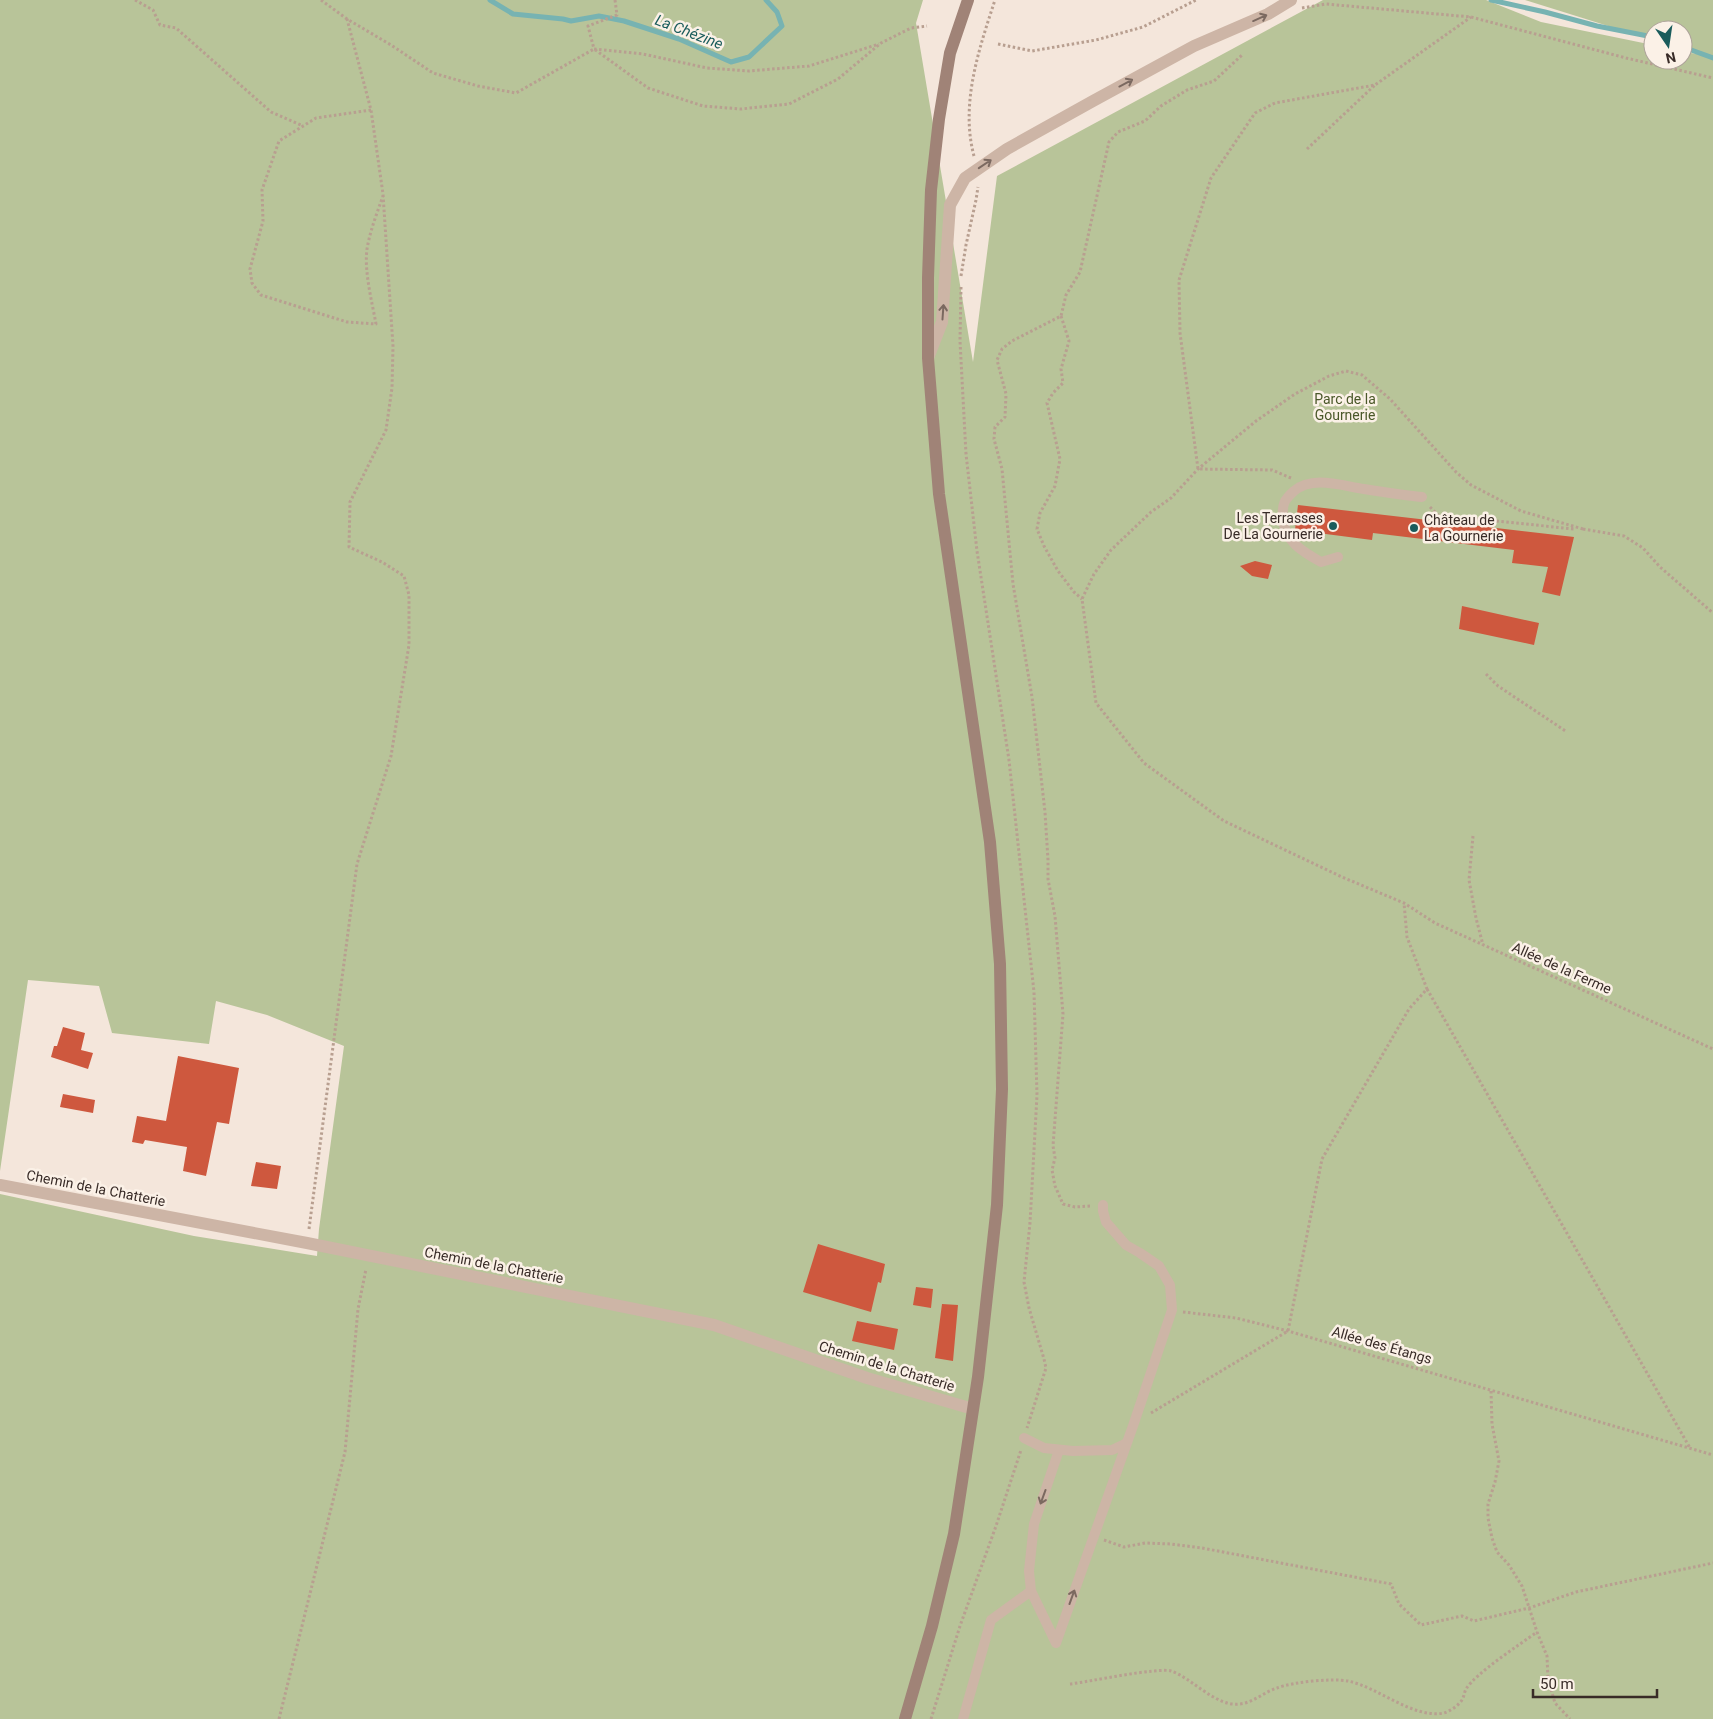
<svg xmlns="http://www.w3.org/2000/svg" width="1713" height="1719" viewBox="0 0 1713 1719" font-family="Roboto,sans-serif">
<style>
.green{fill:#b8c499}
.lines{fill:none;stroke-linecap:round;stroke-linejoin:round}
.stream{stroke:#77b3b2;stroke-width:5}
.building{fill:#ce583e}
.path{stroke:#b89f90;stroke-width:3;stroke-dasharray:2.5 2.5;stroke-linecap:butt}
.lane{stroke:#cdb5a6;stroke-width:10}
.street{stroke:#cdb5a6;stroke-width:12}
.secondary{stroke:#a08377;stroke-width:12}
.oneway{stroke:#7b6960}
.poi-dot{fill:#1a5c5c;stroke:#fbf1e7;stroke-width:2}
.labels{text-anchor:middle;stroke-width:5;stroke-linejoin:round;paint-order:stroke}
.park-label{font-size:14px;fill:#4a5829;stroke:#fbf1e7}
.poi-label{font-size:14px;fill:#382b27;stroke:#fbf1e7;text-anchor:end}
.street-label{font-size:14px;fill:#382b27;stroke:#fbf1e7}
.water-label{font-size:15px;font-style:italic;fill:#1a5c5c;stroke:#fbf1e7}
</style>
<rect width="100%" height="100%" fill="#f4e6db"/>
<!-- green -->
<path class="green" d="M 0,0 L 923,0 L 916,23 L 973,362 L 997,176 L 1323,0 L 1486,0 L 1541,22 L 1653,45 L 1653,60 L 1683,60 L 1683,52 L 1698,54 L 1683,49 L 1683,30 L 1653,30 L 1653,40 L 1525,0 L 1713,0 L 1713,1719 L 0,1719 L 0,1194 L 194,1236 L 317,1256 L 319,1229 L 344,1046 L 267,1015 L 216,1001 L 209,1044 L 112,1033 L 99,986 L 28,980 L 0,1171 Z"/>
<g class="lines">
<!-- stream -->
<path class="stream" d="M 490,0 L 513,14 L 563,19 L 571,21 L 599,16 L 624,21 L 679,39 L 731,62 L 749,57 L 782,26 L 777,12 L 766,0
M 1491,0 L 1545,12 L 1597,26 L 1653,37
M 1683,47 L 1713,58"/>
</g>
<!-- building -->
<path class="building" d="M 1298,505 L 1428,520 L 1574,537 L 1560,596 L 1542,592 L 1548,567 L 1512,563 L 1514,550 L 1373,533 L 1372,540 L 1295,530 Z
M 1255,561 L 1272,565 L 1268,579 L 1252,576 L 1240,566 Z
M 1462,606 L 1539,623 L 1534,645 L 1459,629 Z
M 63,1027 L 85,1033 L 81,1050 L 93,1053 L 88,1069 L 51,1057 L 54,1046 L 57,1046 Z
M 178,1056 L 239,1068 L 229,1124 L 217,1122 L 206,1176 L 183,1171 L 187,1147 L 145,1140 L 143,1144 L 132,1142 L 137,1116 L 166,1121 Z
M 63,1094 L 95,1100 L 93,1113 L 60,1107 Z
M 256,1162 L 281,1166 L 277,1189 L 251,1186 Z
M 818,1244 L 885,1264 L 881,1283 L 878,1282 L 871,1312 L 803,1292 Z
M 916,1287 L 933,1289 L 931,1308 L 913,1305 Z
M 942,1304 L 958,1305 L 953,1361 L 935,1358 Z
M 857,1321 L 898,1329 L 894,1350 L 852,1341 Z"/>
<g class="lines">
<!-- path -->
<path class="path" d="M 135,0 L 153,10 L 160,25 L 176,28 L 271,112 L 303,126
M 321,0 L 347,19 L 391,45 L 433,73 L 478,86 L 516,93 L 594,49 L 648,88 L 703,106 L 741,109 L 789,104 L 838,79 L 881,43 L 911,28 L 927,26
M 615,0 L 617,15 L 588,26 L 594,49 L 643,54 L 707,68 L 749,71 L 809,66 L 879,44
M 1302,8 L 1326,4 L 1471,17 L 1626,58 L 1713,78
M 998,44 L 1032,51 L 1096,40 L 1143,27 L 1196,0
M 371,110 L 316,118 L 279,141 L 262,190 L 263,221 L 250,269 L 252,283 L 261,295 L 347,322 L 376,324 C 372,302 364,271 367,249 C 370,231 377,213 383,196
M 1307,149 L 1375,85
M 974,156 C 960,104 979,49 995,0
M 961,276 L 966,245 L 976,200 L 978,187
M 961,287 L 960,341 L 966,454 L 977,551 L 1009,760 L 1034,992 L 1037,1095 L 1030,1223 L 1024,1282 L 1029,1308 L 1044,1359 L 1046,1368 L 1027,1428
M 1061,316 L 1069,341 L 1061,369 L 1063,383 L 1053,393 L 1047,403 L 1060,459 L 1055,486 L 1040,513 L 1037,529 L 1044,546 L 1058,571 L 1074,592 L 1082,599
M 1291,478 L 1272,470 L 1198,469 L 1180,333 L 1179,280 L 1211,178 L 1255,113 L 1275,103 L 1375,85 L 1471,17
M 1430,507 L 1438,515 L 1574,529
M 1583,529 L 1521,511 L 1471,485 L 1456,472 L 1390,399 L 1362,375 L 1346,371 L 1329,376 L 1295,394 L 1256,421 L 1198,469 L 1171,498 L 1151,512 L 1111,550 L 1094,574 L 1082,599 L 1096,703 L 1144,763 L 1224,821 L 1342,877 L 1404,903 L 1435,923 L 1713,1049
M 1583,529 L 1624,536 L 1643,548 L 1660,567 L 1713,613
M 1486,674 L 1498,686 L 1567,732
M 1473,836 L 1469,880 L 1476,918 L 1483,945
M 1427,989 L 1690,1448
M 1090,1206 L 1075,1207 L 1063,1204 L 1055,1186 L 1052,1170 L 1055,1158 L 1053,1146 L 1063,1014 L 1055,916 L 1048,879 L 1048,860 L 1045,812 L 1032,697 L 1013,584 L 1002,469 L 994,439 L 995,427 L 1005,417 L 1006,394 L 997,360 L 1002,349 L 1012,341 L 1061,316 L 1066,295 L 1080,272 L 1109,142 L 1118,132 L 1145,121 L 1161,106 L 1187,90 L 1214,81 L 1242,55
M 309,1229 L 357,864 L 391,756 L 409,645 L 409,595 L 404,576 L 382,562 L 349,547 L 350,502 L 386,430 L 392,388 L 393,346 L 383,194 L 371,110 L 347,19
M 1183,1312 L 1236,1318 L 1288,1331 L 1713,1455
M 1491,1391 L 1492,1424 L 1499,1461 L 1495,1482 L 1488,1504 L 1488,1518 L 1492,1538 L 1497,1552 L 1509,1565 L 1522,1586 L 1537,1632 L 1547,1656 L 1548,1679 L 1555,1703 L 1570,1719
M 1151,1413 L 1288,1331 L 1322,1159 L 1409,1009 L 1427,989 L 1407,937 L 1404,903
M 1104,1540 L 1124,1547 L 1145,1543 L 1171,1544 L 1202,1548 L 1391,1584 L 1399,1604 L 1421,1625 L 1462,1616 L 1474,1621 L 1529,1608 L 1576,1592 L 1713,1563
M 1070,1684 C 1088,1682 1158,1667 1171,1671 C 1192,1678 1216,1707 1239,1704 C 1253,1703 1264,1692 1277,1688 C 1293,1682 1331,1678 1348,1681 C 1378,1687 1413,1719 1444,1713 C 1450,1711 1458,1706 1462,1700 C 1464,1697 1464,1693 1466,1689 C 1476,1673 1519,1645 1537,1632
M 279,1719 L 345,1452 L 358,1309 L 366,1269
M 931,1719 L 960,1626 L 996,1526 L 1021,1450"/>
<!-- lane -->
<path class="lane" d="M 1338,557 L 1321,562 C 1303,552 1284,541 1283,518 C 1282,504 1284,500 1294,491 C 1313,475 1342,486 1364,489 C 1383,492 1402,495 1422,497
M 1024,1438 L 1044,1448 L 1073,1451 L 1112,1450 L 1127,1443
M 1056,1643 L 1134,1423 L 1172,1310 L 1170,1285 L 1159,1266 L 1140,1253 L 1126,1245 L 1106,1222 L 1103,1211 L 1103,1205
M 1056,1643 L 1031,1591 L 1029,1571 L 1034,1524 L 1059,1450
M 963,1719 L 991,1620 L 1031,1591"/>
<!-- street -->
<path class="street" d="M 928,358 L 942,322 L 950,205 L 965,178 L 1007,149 L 1093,101 L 1194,46 L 1268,14 L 1291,0
M 0,1185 L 307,1243 L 714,1325 L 867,1378 L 973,1409"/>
<!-- secondary -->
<path class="secondary" d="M 905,1719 L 932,1626 L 954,1534 L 978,1377 L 986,1305 L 997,1205 L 1002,1089 L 1000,964 L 990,842 L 939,494 L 928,358 L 928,278 L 931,190 L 939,119 L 950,53 L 968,0"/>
</g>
<!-- one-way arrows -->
<defs><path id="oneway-shaft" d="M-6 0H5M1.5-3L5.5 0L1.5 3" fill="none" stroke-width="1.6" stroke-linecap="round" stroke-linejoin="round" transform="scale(1.25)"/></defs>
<g class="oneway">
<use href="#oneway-shaft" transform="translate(1260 18) rotate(-24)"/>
<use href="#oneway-shaft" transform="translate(1126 83) rotate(-28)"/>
<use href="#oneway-shaft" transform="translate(985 164) rotate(-34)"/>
<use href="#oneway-shaft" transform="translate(943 312) rotate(-86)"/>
<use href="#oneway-shaft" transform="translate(1043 1497) rotate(110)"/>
<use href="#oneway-shaft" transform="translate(1072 1597) rotate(-70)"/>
</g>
<!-- markers -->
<g class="poi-dot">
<circle cx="1333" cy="526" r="5"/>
<circle cx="1414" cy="528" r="5"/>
</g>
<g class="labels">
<!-- park labels -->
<g class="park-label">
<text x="1345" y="404">Parc de la<tspan x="1345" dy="16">Gournerie</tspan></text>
</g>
<!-- poi labels -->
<g class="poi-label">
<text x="1323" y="523">Les Terrasses<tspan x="1323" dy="16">De La Gournerie</tspan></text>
<text x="1424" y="525" text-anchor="start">Château de<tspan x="1424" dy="16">La Gournerie</tspan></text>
</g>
<!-- street labels -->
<g class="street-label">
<text transform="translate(1562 968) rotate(24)" y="5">Allée de la Ferme</text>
<text transform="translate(96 1188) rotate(11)" y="5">Chemin de la Chatterie</text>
<text transform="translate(494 1265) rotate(11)" y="5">Chemin de la Chatterie</text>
<text transform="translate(1382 1345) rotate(16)" y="5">Allée des Étangs</text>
<text transform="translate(887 1366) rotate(17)" y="5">Chemin de la Chatterie</text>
</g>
<!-- water labels -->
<g class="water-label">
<text transform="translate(689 32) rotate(21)" y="5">La Chézine</text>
</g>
</g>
<!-- north arrow -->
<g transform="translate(1668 45) rotate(167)"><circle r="24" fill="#fbf1e7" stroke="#ada29a"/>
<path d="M0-4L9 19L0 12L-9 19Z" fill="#1a5c5c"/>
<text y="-8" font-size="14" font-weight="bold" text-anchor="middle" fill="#382b27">N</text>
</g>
<!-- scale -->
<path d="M1533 1689v8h124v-8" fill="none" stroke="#382b27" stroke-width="2.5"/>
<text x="1540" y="1689" font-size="15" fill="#382b27" stroke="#fbf1e7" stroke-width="4" paint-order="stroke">50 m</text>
</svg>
